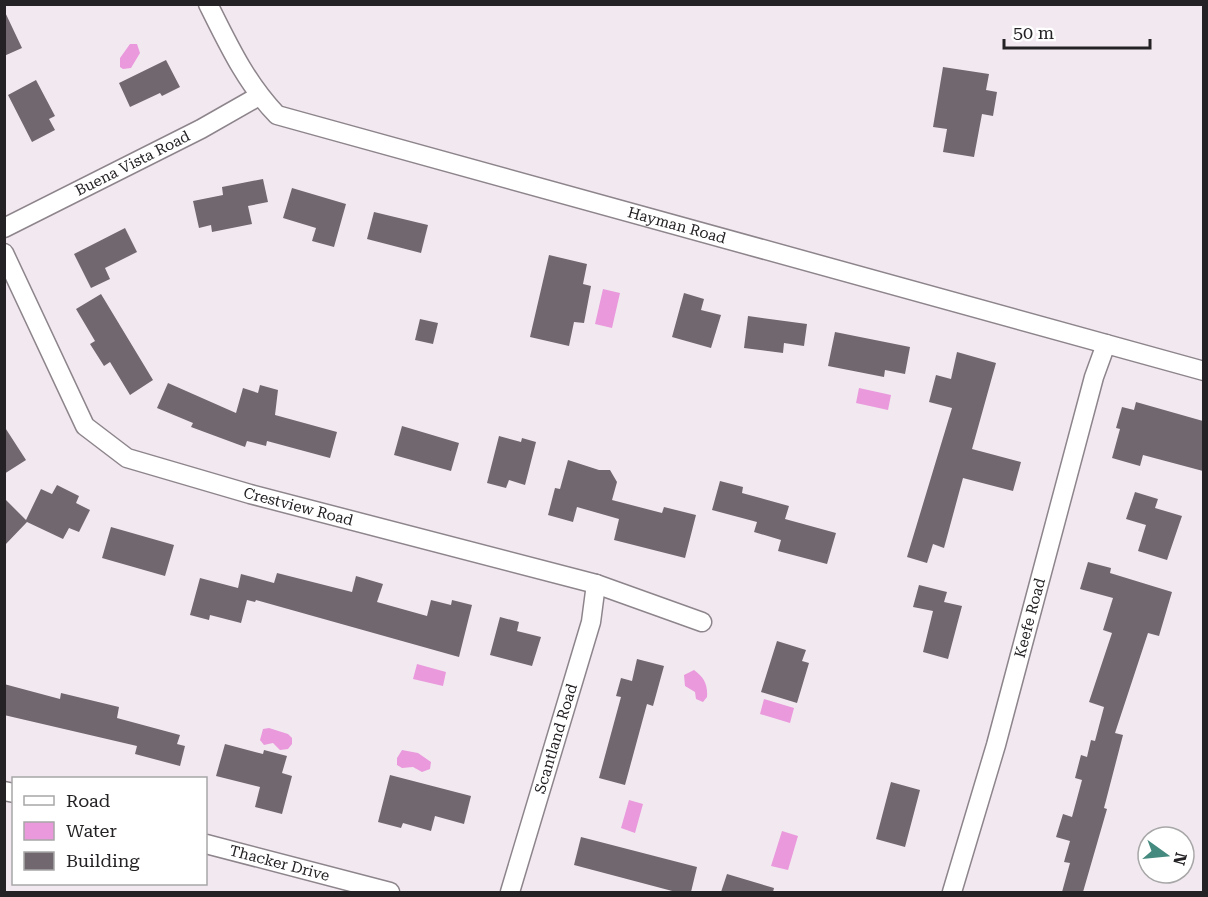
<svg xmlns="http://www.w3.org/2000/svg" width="1208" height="897" viewBox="0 0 1208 897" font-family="'Roboto Serif',serif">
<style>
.water{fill:#e999dc}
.building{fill:#70686e}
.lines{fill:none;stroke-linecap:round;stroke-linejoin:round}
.minor-casing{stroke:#8d858b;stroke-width:21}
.minor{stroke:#fff;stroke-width:18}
.labels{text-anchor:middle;stroke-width:6;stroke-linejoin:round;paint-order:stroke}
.street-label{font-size:15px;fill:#252225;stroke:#fff}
</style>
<rect width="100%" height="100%" fill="#f2e9f0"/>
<!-- water -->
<path class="water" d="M 130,44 L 137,44 L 140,53 L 131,68 L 123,69 L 120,67 L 120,58 Z
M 603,289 L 620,293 L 612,328 L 595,324 Z
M 859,388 L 891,395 L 888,410 L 856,403 Z
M 417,664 L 446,672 L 443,686 L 413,679 Z
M 694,670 C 704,677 708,685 707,697 L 703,702 L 696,699 L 695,692 L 685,686 L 684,675 Z
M 764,699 L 794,708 L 790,723 L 760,714 Z
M 269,728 L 288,734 L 292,738 L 292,744 L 288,749 L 280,750 L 273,743 L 264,745 L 260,740 L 263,729 Z
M 402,750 L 418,753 L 431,762 L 430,769 L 422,772 L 413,767 L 402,768 L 397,765 L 397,758 Z
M 629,800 L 643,804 L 635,833 L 621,828 Z
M 782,831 L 798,836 L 788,870 L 771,866 Z"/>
<!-- building -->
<path class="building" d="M 4,10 L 22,48 L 4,56 Z
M 166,60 L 180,87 L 162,96 L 160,93 L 130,107 L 119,83 Z
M 943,67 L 989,74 L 986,90 L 997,92 L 993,116 L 982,114 L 974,157 L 943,152 L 947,129 L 933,127 Z
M 36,80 L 55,116 L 49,119 L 55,130 L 32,142 L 8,95 Z
M 263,179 L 268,202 L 248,206 L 252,224 L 212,232 L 211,225 L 199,228 L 193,201 L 223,195 L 222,187 Z
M 292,188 L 346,204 L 334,247 L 312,241 L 316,228 L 283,218 Z
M 374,212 L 428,225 L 421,253 L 367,239 Z
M 125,228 L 137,252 L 105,268 L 110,279 L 91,288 L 74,254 Z
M 549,255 L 587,264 L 583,284 L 591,286 L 584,323 L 574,322 L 569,346 L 530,337 Z
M 684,293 L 704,299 L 701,310 L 721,315 L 711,348 L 672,337 Z
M 101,294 L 153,380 L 130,395 L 110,362 L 104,366 L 90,344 L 95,341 L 76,309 Z
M 748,316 L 807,324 L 804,346 L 784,343 L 783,353 L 744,348 Z
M 420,319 L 438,323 L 433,344 L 415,340 Z
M 835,332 L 910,347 L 905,374 L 885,370 L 884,377 L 828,366 Z
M 957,352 L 996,363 L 972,449 L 1021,462 L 1013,491 L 963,478 L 944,548 L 933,544 L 927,563 L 907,557 L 952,408 L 929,402 L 936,375 L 951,379 Z
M 168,383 L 236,413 L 243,388 L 258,393 L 260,385 L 278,390 L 275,415 L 337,432 L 330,458 L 267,441 L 266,446 L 247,441 L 245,447 L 191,427 L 193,423 L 157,408 Z
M 1136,402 L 1203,421 L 1203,471 L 1143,455 L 1140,466 L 1112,458 L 1120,429 L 1116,428 L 1122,407 L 1134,410 Z
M 4,426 L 26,460 L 4,474 Z
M 402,426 L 459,443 L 451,471 L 394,455 Z
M 499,436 L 521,442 L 522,438 L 536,442 L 525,485 L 509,480 L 506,488 L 487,483 Z
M 568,460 L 599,470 L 610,470 L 617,482 L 612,500 L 662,513 L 664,507 L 696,515 L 685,558 L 614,540 L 619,519 L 577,507 L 573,522 L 548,515 L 555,488 L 560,489 Z
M 720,481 L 743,487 L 742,493 L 789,506 L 785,519 L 836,533 L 827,564 L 778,551 L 781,540 L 754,532 L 757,522 L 712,510 Z
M 57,485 L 79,496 L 76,503 L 90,510 L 79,532 L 69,528 L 63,539 L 27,522 L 4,546 L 4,498 L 26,520 L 41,489 L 52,494 Z
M 1135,492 L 1158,499 L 1155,508 L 1182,516 L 1167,560 L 1138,551 L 1146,525 L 1126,519 Z
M 111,527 L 174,545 L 165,576 L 102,558 Z
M 1088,562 L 1111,568 L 1110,573 L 1172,592 L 1159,636 L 1148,633 L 1115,733 L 1123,735 L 1104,808 L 1107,809 L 1083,892 L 1062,892 L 1070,863 L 1064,862 L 1070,841 L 1056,837 L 1063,814 L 1072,817 L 1082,780 L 1075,778 L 1081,755 L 1087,757 L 1091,740 L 1095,741 L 1104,707 L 1089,702 L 1112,633 L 1103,630 L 1113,598 L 1080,589 Z
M 277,573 L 352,592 L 356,576 L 383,584 L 377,602 L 427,616 L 431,600 L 451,605 L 452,600 L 472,605 L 459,657 L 256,600 L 255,602 L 247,600 L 241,623 L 210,615 L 209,620 L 190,615 L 200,578 L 238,588 L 241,574 L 274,583 Z
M 919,585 L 947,592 L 944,602 L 962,606 L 948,659 L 923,652 L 933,611 L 913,607 Z
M 500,617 L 519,622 L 517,631 L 541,637 L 532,666 L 490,655 Z
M 777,641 L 806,650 L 802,661 L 809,663 L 797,703 L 761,692 Z
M 637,659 L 664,666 L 653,706 L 647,704 L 625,785 L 599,778 L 621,697 L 616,696 L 621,678 L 632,681 Z
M 4,684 L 60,699 L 61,693 L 119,707 L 117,718 L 180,735 L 177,744 L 185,746 L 180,766 L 135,754 L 137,746 L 4,715 Z
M 225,744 L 263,754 L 264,750 L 287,756 L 282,773 L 292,776 L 282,814 L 255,807 L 260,787 L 216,776 Z
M 390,775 L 471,796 L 464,824 L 435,816 L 431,831 L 403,823 L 401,828 L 378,822 Z
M 891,782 L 920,790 L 905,847 L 876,839 Z
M 581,837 L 697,867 L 691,892 L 676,892 L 574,865 Z
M 727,874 L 774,888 L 773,892 L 721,892 Z"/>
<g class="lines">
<!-- minor casing -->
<g class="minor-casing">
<g id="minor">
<path id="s1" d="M 208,4 C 228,44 246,83 277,115 L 1204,371"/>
<path id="s2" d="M 4,228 L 201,129 L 259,96"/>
<path id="s3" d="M 4,253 L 85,426 L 127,458 L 250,494 L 596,584 L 702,622"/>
<path d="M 4,791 L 14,793"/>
<path id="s4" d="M 206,844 L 390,892"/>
<path id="s5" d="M 510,892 L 591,622 L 596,584"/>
<path id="s6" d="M 952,892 L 996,745 L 1094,377 L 1106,344"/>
</g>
</g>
<!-- minor -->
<use href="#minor" class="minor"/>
</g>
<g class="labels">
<!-- street labels -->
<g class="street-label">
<text dy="5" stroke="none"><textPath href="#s2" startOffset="144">Buena Vista Road</textPath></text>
<text dy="5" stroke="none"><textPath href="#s1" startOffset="546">Hayman Road</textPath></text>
<text dy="5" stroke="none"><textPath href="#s3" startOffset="422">Crestview Road</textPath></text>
<text dy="5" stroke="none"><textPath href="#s6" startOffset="285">Keefe Road</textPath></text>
<text dy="5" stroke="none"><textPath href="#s5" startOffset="160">Scantland Road</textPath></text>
<text dy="5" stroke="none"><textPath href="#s4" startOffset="76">Thacker Drive</textPath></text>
</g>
</g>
<!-- border -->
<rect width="1208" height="897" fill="none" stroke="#252225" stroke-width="12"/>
<!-- legend -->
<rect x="12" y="777" width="195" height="108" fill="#ffffff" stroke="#a8a7a8" stroke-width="1.5"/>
<rect x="24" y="796" width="30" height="9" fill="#ffffff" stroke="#a8a7a8" stroke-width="1.5"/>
<text x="66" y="807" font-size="18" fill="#252225">Road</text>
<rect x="24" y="822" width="30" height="18" fill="#e999dc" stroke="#a8a7a8" stroke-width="1.5"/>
<text x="66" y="837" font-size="18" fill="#252225">Water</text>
<rect x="24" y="852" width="30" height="18" fill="#70686e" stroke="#a8a7a8" stroke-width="1.5"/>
<text x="66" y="867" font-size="18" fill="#252225">Building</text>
<!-- north arrow -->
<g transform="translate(1166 855) rotate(105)"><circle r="28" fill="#ffffff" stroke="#a8a7a8" stroke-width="1.5"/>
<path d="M0-4.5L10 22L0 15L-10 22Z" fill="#458a7f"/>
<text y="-9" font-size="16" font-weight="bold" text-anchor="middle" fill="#252225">N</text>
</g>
<!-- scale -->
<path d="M1004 39v9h146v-9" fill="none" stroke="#252225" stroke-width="3"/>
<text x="1013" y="39" font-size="18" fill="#252225" stroke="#ffffff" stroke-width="4.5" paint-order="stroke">50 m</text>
</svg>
